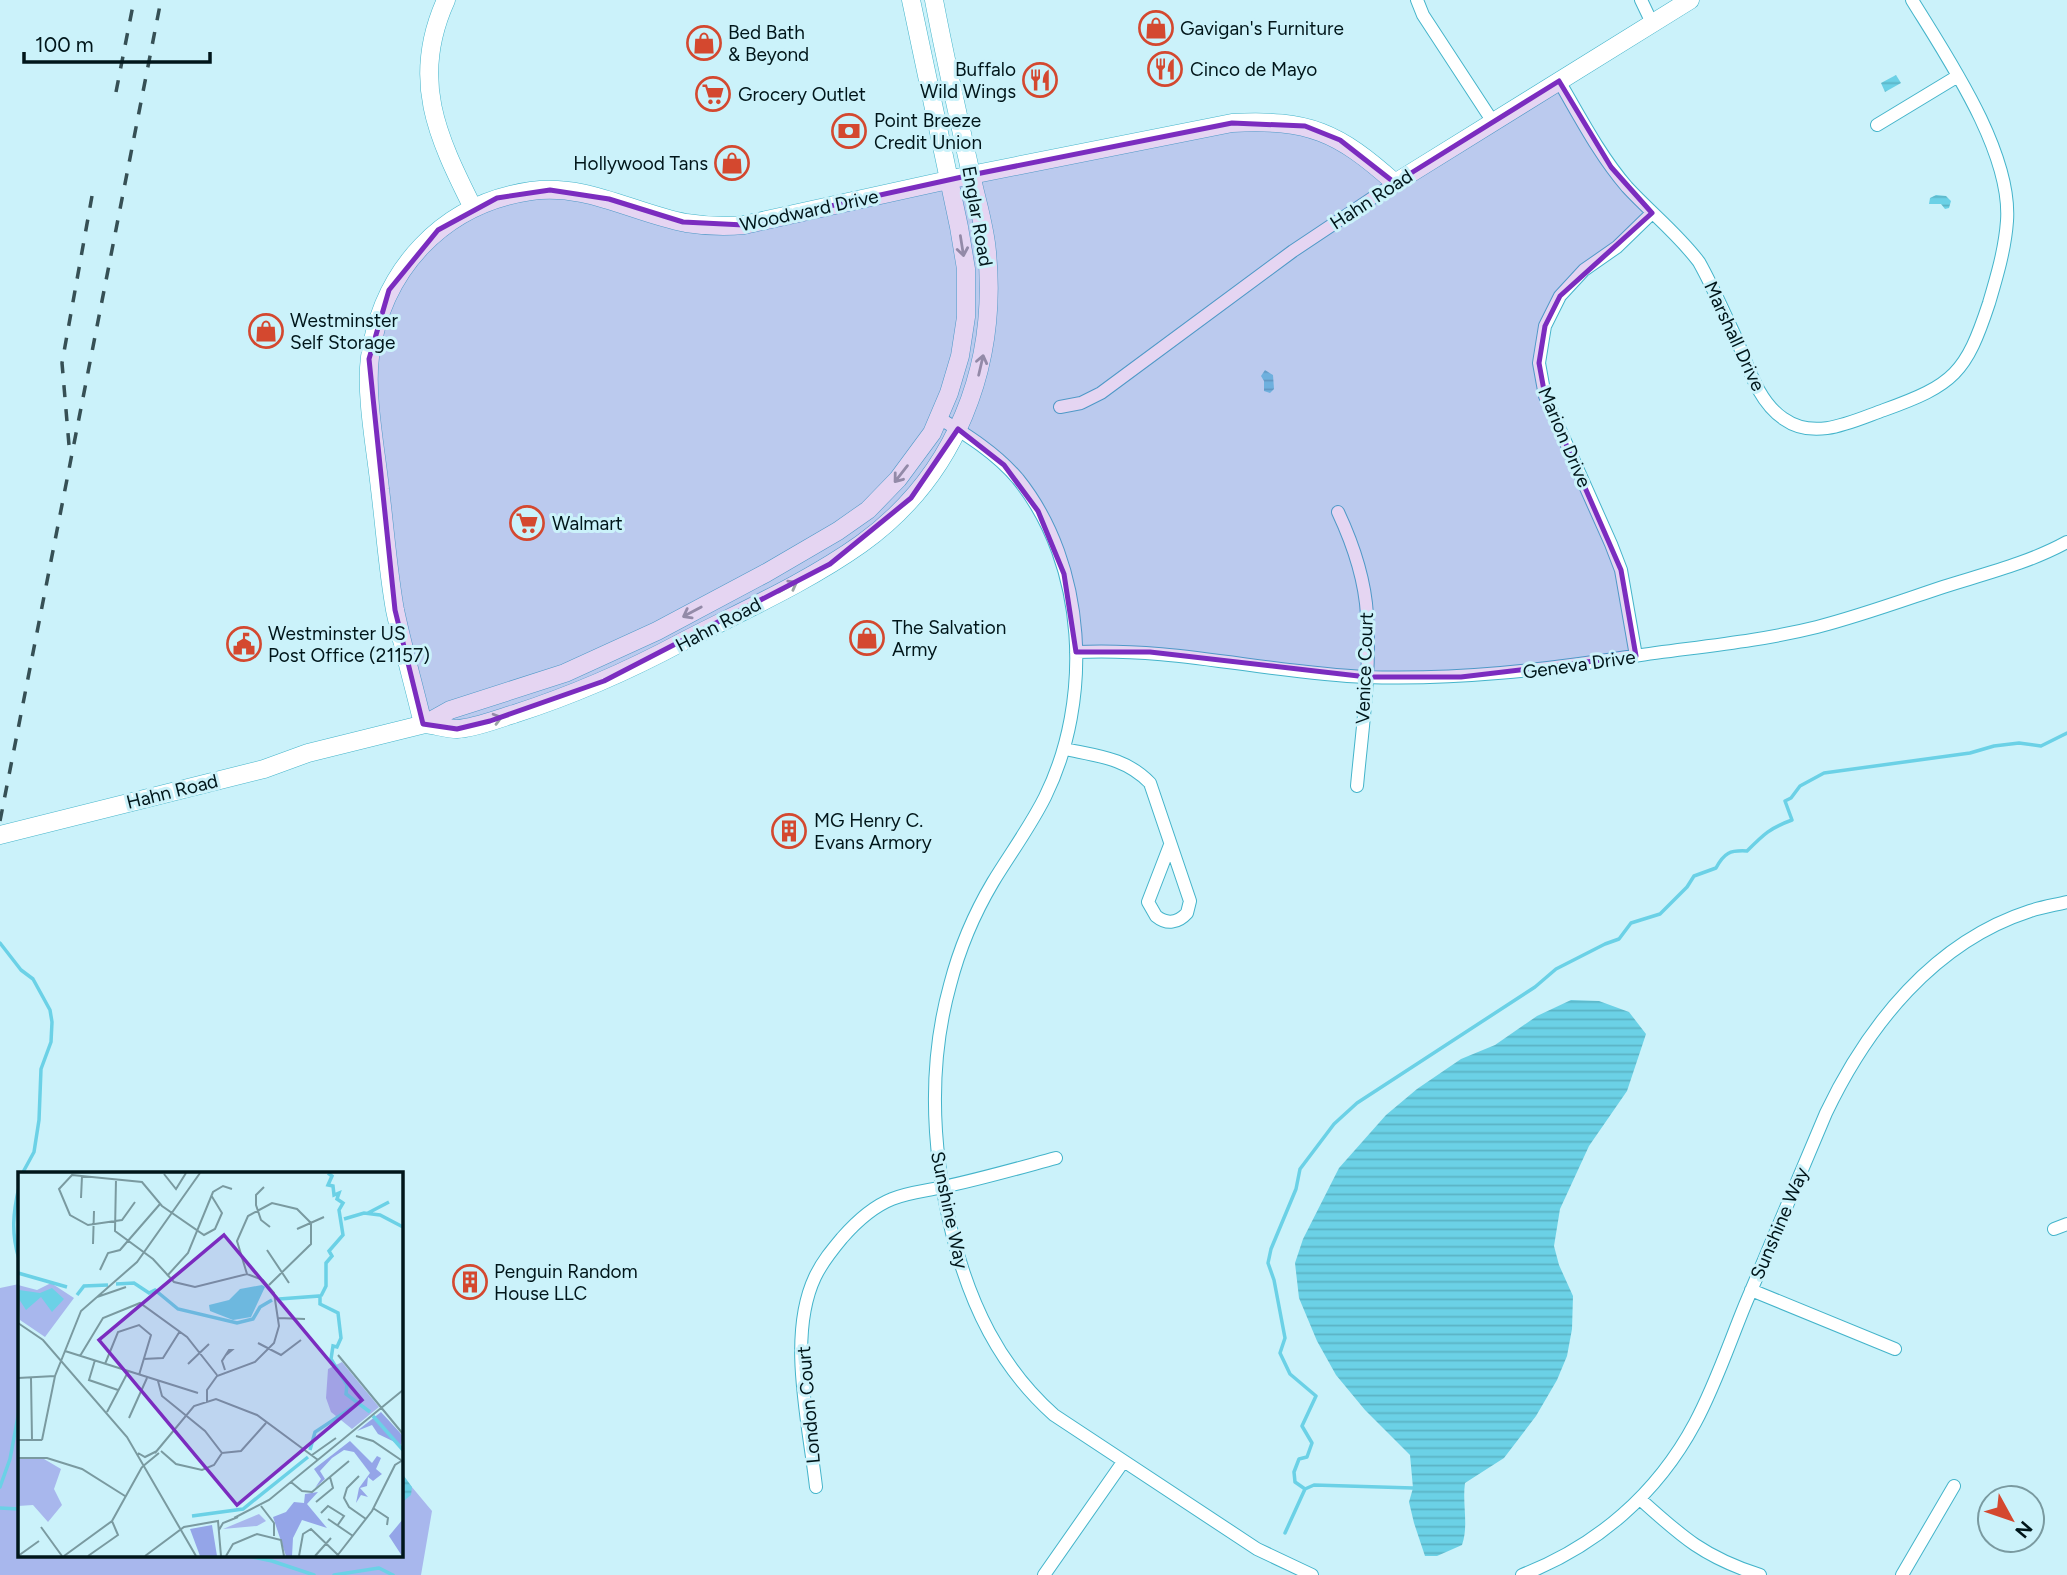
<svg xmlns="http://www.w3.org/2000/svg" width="2067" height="1575" viewBox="0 0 2067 1575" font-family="Figtree,sans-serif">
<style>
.park{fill:#a8b7ed}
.water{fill:url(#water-rules)}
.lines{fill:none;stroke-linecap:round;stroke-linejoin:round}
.stream{stroke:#6bd1e6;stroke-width:3.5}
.street-casing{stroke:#44b4ca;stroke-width:14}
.secondary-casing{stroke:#44b4ca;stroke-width:19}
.street{stroke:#fff;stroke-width:12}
.secondary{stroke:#fff;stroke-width:18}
.rail{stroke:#365055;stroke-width:3.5;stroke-dasharray:12 12;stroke-linecap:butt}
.oneway{stroke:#99a2a3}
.marked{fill:#7b2cbf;fill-opacity:0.2;stroke:#7b2cbf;stroke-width:5;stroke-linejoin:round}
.labels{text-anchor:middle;stroke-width:6;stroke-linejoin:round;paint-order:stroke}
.poi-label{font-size:19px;fill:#00161a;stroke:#cbf2fa;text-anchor:start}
.street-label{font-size:19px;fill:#00161a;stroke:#cbf2fa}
.inset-river{fill:none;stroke:#6bd1e6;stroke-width:3.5}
.inset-road{fill:none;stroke:#7a9aa0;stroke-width:2}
.view{fill:#7b2cbf;fill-opacity:0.15;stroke:#7b2cbf;stroke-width:3.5}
.inset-edge{fill:none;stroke:#00161a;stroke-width:3.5}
</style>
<defs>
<pattern id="water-rules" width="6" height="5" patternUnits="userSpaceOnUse" patternTransform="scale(1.75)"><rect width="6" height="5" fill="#6bd1e6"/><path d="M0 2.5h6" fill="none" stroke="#5bb3c5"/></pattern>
</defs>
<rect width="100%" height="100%" fill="#cbf2fa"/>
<!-- park -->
<path class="park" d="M 19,1284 L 19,1556 L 401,1556 L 401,1474 L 432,1511 L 421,1575 L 0,1575 L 0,1288 Z"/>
<!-- water -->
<path class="water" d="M 1896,75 L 1901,83 L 1885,92 L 1881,83 Z
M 1936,195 L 1946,196 L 1951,201 L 1949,208 L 1945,209 L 1941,204 L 1929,204 L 1930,198 Z
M 1265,370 L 1273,375 L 1274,389 L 1270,393 L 1264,391 L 1264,381 L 1261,376 Z
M 1571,1000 L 1599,1001 L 1629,1012 L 1646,1034 L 1627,1091 L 1589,1146 L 1560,1209 L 1554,1246 L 1559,1265 L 1573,1296 L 1572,1329 L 1567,1356 L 1557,1380 L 1536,1416 L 1504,1458 L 1465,1483 C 1462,1504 1469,1525 1462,1545 L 1437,1556 L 1425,1556 L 1414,1523 L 1409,1502 L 1413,1488 L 1410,1455 L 1365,1410 L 1336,1375 L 1317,1341 L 1299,1298 L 1295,1263 L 1303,1239 L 1339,1168 L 1386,1115 L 1417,1089 L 1461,1059 L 1495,1045 L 1537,1016 Z
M 401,1476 L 404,1476 L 412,1487 L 411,1495 L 401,1503 Z"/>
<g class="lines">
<!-- stream -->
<path class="stream" d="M 0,943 L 21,970 L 33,979 L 50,1010 L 52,1022 L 51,1042 L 41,1069 L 39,1120 L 34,1152 L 22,1174
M 19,1187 C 13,1213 11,1233 19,1259
M 0,1487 L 10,1459 L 19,1411
M 1305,1489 L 1314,1485 L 1413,1488
M 0,1508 L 19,1509
M 1285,1533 L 1305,1489 L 1295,1482 L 1294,1472 L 1299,1459 L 1307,1457 L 1312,1443 L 1302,1426 L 1316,1396 L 1290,1374 L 1280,1353 L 1285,1338 L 1274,1280 L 1268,1263 L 1271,1249 L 1296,1189 L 1300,1169 L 1334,1124 L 1357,1103 L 1535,987 L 1556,969 L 1605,944 L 1619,939 L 1631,923 L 1660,914 L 1687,887 L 1694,876 L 1716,868 C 1724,853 1730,850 1747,851 C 1764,834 1770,828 1792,820 L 1785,801 L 1791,798 L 1800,786 L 1824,773 L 1970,753 L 1994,746 L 2019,743 L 2041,746 L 2067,733
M 248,1556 L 272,1561 L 314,1575
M 334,1575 L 379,1568 L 393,1575"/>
<!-- street casing -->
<g class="street-casing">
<path id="street" d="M 1417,0 L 1423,15 L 1493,122
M 1641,0 L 1652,23
M 1559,81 C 1580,117 1600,156 1627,187 C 1651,213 1678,234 1699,262 C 1713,287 1724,313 1736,338 C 1748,366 1758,402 1784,419 C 1815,441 1853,421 1884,410 C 1954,385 1966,373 1989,303 C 1997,276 2005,249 2007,221 C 2012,152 1947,57 1912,0
M 1877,125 L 1958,76
M 1060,407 L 1081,403 L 1101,393 L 1293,251 L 1395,183
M 939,418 C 967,435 996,453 1018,479 C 1087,565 1093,700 1045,797 C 1030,827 1010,854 993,882 C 974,914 959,950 950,985 C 927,1068 932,1151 952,1233 C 970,1304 999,1366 1054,1415 L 1257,1549 L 1312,1575
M 1338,512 C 1353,544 1365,579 1367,615 C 1371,672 1362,730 1357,786
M 1076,652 C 1175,647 1268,673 1366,677 C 1457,680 1545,670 1634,656 C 1695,647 1757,642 1817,627 C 1860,616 1901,601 1943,587 C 1984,574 2029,563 2067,542
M 1636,656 L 1621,570 L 1611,544 L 1545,396 L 1539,363 L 1545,326 L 1560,296 L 1584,270 L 1617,247 L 1652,213
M 1065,749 C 1098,756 1126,758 1150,783 L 1190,901 L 1187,913 C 1178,923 1167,925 1156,916 L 1148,902 L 1170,845
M 2054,1229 L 2067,1224
M 1751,1290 L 1895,1349
M 816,1487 C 809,1424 787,1336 815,1277 C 822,1262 832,1250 842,1238 C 856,1222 872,1207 892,1199 C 909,1192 926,1191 943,1187 C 981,1179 1019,1168 1056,1158
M 1640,1499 C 1682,1537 1704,1557 1760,1575
M 1044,1575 L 1123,1462
M 1522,1575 C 1597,1546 1657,1494 1695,1423 C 1715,1386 1729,1344 1745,1305 C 1772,1241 1799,1177 1826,1113 C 1868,1025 1934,942 2030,911 C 2042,907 2055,905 2067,902
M 1902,1575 L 1954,1486"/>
</g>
<!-- secondary casing -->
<g class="secondary-casing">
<path id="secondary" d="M 446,0 C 410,79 437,136 473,208
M 423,724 C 414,686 403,648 395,610 C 388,571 385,529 380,489 C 376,450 365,395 370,357 C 382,270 442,204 531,191 C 586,183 633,213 686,223 C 705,226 724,227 744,225 L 971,175 L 1232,123 C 1309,119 1338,132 1395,183 L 1690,0
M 425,724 C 435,725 447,729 457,729 C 476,728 497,719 514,714 C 573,695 628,671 682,642 C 742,611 806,583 861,544 C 956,476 998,366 987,252 C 985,226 976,199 971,174 C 958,116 945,58 934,0
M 0,835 L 264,769 L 308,753 L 425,724 L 450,710 L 565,673 L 657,631 L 766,573 L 838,531 L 868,510 L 898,479 L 932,433 L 949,393 L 960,356 L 966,317 L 966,269 L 959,227 L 911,0"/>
</g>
<!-- street -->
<use href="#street" class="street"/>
<!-- secondary -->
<use href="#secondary" class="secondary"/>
<!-- rail -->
<path class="rail" d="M 116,92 L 134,0
M 69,445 L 62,363 L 92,196
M 0,821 L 161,0"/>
</g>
<!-- one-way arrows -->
<defs><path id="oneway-shaft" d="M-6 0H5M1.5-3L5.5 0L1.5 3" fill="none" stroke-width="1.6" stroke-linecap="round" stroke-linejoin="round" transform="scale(1.75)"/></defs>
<g class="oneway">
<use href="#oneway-shaft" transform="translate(962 246) rotate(81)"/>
<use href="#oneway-shaft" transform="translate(981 365) rotate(-77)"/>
<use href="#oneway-shaft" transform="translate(901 474) rotate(128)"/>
<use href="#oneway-shaft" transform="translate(788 587) rotate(-29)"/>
<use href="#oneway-shaft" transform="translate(692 612) rotate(152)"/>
<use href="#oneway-shaft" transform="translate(492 720) rotate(-16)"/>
</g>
<!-- marked area -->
<path class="marked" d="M 1559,81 L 1611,167 L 1652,213 L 1560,296 L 1545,326 L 1539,363 L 1545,396 L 1621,570 L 1636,656 L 1461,677 L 1367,677 L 1150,652 L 1076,652 L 1064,574 L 1038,511 L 1004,465 L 958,429 L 911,498 L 830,564 L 604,681 L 490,721 L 457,729 L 423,724 L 395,610 L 369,359 L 389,290 L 438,230 L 497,198 L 550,190 L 609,199 L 683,222 L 744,225 L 971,175 L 1232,123 L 1305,126 L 1340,140 L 1395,183 Z"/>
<!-- icons -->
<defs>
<g id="shop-ring" transform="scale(1.75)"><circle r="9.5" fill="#cbf2fa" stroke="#d4482f" stroke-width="1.5"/><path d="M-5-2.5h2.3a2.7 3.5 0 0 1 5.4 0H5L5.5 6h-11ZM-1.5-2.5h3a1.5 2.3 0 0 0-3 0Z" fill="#d4482f"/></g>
<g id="restaurant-ring" transform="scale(1.75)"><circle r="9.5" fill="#cbf2fa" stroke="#d4482f" stroke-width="1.5"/><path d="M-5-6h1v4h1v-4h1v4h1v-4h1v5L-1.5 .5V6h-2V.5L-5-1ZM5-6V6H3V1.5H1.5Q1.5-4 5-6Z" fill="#d4482f"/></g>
<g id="supermarket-ring" transform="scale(1.75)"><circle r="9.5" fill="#cbf2fa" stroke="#d4482f" stroke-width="1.5"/><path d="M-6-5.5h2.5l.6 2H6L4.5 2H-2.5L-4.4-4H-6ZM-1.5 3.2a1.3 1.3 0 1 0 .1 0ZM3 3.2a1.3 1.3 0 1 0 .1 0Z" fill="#d4482f"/></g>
<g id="bank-ring" transform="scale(1.75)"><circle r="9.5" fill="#cbf2fa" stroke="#d4482f" stroke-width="1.5"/><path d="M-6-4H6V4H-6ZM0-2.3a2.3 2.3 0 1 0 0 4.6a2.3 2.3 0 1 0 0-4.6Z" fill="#d4482f"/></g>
<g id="civic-ring" transform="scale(1.75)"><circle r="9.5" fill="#cbf2fa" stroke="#d4482f" stroke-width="1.5"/><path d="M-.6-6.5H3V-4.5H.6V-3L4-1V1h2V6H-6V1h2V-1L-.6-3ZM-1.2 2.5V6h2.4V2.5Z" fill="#d4482f"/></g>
<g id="building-ring" transform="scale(1.75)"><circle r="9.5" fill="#cbf2fa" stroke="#d4482f" stroke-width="1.5"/><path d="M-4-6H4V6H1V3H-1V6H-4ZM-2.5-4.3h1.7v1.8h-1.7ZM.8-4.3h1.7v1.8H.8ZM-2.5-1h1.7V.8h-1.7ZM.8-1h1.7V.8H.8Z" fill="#d4482f"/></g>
</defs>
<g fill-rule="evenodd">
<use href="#shop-ring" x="1156" y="28"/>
<use href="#shop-ring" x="704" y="43"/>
<use href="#restaurant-ring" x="1165" y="69"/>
<use href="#restaurant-ring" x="1040" y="80"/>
<use href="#supermarket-ring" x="713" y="94"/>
<use href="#bank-ring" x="849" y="131"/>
<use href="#shop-ring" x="732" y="163"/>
<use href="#shop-ring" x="266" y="331"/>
<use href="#supermarket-ring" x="527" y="523"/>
<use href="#shop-ring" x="867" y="638"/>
<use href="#civic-ring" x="244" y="644"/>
<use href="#building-ring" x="789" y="831"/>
<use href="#building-ring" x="470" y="1282"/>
</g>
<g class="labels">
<!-- poi labels -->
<g class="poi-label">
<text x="1180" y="35">Gavigan's Furniture</text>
<text x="728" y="39">Bed Bath<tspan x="728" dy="22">&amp; Beyond</tspan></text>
<text x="1016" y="76" text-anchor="end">Buffalo<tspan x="1016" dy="22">Wild Wings</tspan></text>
<text x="1190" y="76">Cinco de Mayo</text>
<text x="738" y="101">Grocery Outlet</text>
<text x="874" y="127">Point Breeze<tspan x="874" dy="22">Credit Union</tspan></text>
<text x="708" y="170" text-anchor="end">Hollywood Tans</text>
<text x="290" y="327">Westminster<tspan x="290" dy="22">Self Storage</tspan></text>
<text x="552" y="530">Walmart</text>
<text x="892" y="634">The Salvation<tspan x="892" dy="22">Army</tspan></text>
<text x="268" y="640">Westminster US<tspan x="268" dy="22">Post Office (21157)</tspan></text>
<text x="814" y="827">MG Henry C.<tspan x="814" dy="22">Evans Armory</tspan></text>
<text x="494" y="1278">Penguin Random<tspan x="494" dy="22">House LLC</tspan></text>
</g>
<!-- street labels -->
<g class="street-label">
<text transform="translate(1371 199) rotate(-33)" y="7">Hahn Road</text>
<text transform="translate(809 210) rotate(-12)" y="7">Woodward Drive</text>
<text transform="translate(978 216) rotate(80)" y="7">Englar Road</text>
<text transform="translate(1735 336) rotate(65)" y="7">Marshall Drive</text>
<text transform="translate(1565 437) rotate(67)" y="7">Marion Drive</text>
<text transform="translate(718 624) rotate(-28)" y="7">Hahn Road</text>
<text transform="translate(1579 664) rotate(-8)" y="7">Geneva Drive</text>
<text transform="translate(1364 668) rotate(-88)" y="7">Venice Court</text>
<text transform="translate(172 791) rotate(-14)" y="7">Hahn Road</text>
<text transform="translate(950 1210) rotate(78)" y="7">Sunshine Way</text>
<text transform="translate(1779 1223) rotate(-67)" y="7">Sunshine Way</text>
<text transform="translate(808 1405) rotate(-95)" y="7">London Court</text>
</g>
</g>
<!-- overview -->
<g transform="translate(18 1172)">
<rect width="385" height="385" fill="#cbf2fa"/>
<path d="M 363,240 L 385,264 L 383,273 L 360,262 L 354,253 L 339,259 ZM 332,269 L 354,291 L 359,284 L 363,286 L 358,297 L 364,302 L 355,309 L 350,305 L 349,314 L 342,316 L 350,325 L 343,323 L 338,331 L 341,316 L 352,301 L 336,280 L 326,278 L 314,286 L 302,299 L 307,307 L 297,316 L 303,307 L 296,297 ZM 300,320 L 289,332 L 309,356 L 284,348 L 275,366 L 274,384 L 268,384 L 255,345 L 268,340 L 276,330 L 286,331 L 287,322 ZM 385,347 L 385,384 L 384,384 L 371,364 ZM 194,353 L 199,384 L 182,384 L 172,357 Z" fill="#94a5e8"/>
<path d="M 241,342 L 248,349 L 239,354 L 205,357 Z" fill="#a8b7ed"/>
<path d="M 33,111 L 56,126 L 27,165 L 2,148 L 0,113 L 19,118 ZM 324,190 L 361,235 L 334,257 L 313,240 L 308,226 L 310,197 ZM 0,287 L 26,287 L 43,297 L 36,317 L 44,333 L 30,350 L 15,333 L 0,334 Z" fill="#a8b7ed"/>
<path d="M 244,113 L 247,115 L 233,145 L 215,148 L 192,139 L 191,133 L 211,128 L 222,117 ZM 34,116 L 46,127 L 34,140 L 23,125 L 8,138 L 1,127 L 1,118 L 22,121 Z" fill="#6bd1e6"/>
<path class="inset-river" d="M 350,41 L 371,30M 326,47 L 346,41 L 362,43 L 385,55M 0,101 L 49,115M 98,112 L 116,111 L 131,121 L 137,118 L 160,137 L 219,151 L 235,147 L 242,135 L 254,128M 59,123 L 66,114 L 90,113M 303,124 L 308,114 L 308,91 L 314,84 L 311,79 L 325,63 L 321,38 L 325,31 L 319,27 L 321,21 L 316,23 L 315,14 L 310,13 L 314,4 L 310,1M 261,127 L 302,124 L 302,132 L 320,141 L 323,166 L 319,175 L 315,174 L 313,187 L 329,213 L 328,222 L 352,240M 355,244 L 385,278M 292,278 L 297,260 L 338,233M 174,344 L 225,337 L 290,285"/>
<path class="inset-road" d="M 146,2 L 158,17 L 168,1M 98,7 L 97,59 L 135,87 L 156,110 L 177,115 L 229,102 L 245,108 L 256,121 L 261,154 L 256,171 L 237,190 L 199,204 L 189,218 L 189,230M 246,15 L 238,23 L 238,33 L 243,48 L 252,55M 63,26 L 64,4M 117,30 L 104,48 L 70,53 L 52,43 L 41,17 L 54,3 L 124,10 L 144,34 L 186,63 L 197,57 L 204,41 L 193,23M 279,57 L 306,45M 75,72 L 76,39M 249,78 L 271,111M 82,98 L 90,81 L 102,78 L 142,32M 229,102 L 219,69 L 230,44 L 254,31 L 279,37 L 293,51 L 293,72 L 251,113M 149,104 L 170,81 L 195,20 L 205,14 L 214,17M 79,125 L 108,115M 260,146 L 287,147M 0,151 L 25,168 L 109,265 L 178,384M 240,171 L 263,183 L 283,168M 47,179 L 180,221M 320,183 L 385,262M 62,184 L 85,146 L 122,131 L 169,165 L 199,203M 125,187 L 145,186 L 162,159M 77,188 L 71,208 L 100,218M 87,192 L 100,160 L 121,153 L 133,163 L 121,203M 170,192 L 191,172M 207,198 L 204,189 L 211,178 L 214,178 L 208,183M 0,206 L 37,204M 13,206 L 14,268M 140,209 L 144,224 L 187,259 L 204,281 L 223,279 L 248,251M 89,240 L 110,200M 111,246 L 129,206M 338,264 L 355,269 L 383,288M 0,268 L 24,268M 24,268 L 37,204 L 63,139 L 119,90 L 182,1M 143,279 L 158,292 L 184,298 L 196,293 L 204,281M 120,281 L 127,285 L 139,279M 137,281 L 176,234 L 198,227 L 239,243 L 300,288M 294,283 L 318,266M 0,286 L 29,286 L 64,297 L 107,324M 124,295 L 141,281M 341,304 L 329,316 L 326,326 L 331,335 L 348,347M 273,310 L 284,319 L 294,320 L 331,289M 298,330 L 315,316 L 312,305M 243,334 L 256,351 L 256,364M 355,336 L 370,346 L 369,353M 303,341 L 310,334 L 326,344 L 319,354M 216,346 L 251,328 L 385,218M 310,347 L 335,364M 23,355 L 44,384M 201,358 L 205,351 L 220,345M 0,384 L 21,369M 46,384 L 94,349 L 124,295M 70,384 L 100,363 L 94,349M 127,384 L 166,355 L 200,349 L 203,384M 208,384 L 215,372 L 239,362 L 263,368 L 266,384M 281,384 L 285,362 L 293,357 L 321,384M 297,384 L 313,366M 319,384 L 354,339 L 377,293 L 385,288"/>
<path class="view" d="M 206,63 L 344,228 L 219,333 L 81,168 Z"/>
<rect width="385" height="385" class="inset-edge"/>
</g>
<!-- north arrow -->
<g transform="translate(2011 1519) rotate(130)"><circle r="33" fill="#cbf2fa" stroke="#7a9aa0" stroke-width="2"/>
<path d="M0-5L12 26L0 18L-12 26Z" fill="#d4482f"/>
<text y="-10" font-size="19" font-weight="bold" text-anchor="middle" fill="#00161a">N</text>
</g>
<!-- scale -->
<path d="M24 52v10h186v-10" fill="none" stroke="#00161a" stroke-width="3.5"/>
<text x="35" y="52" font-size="21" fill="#00161a" stroke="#cbf2fa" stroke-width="5" paint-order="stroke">100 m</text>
</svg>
